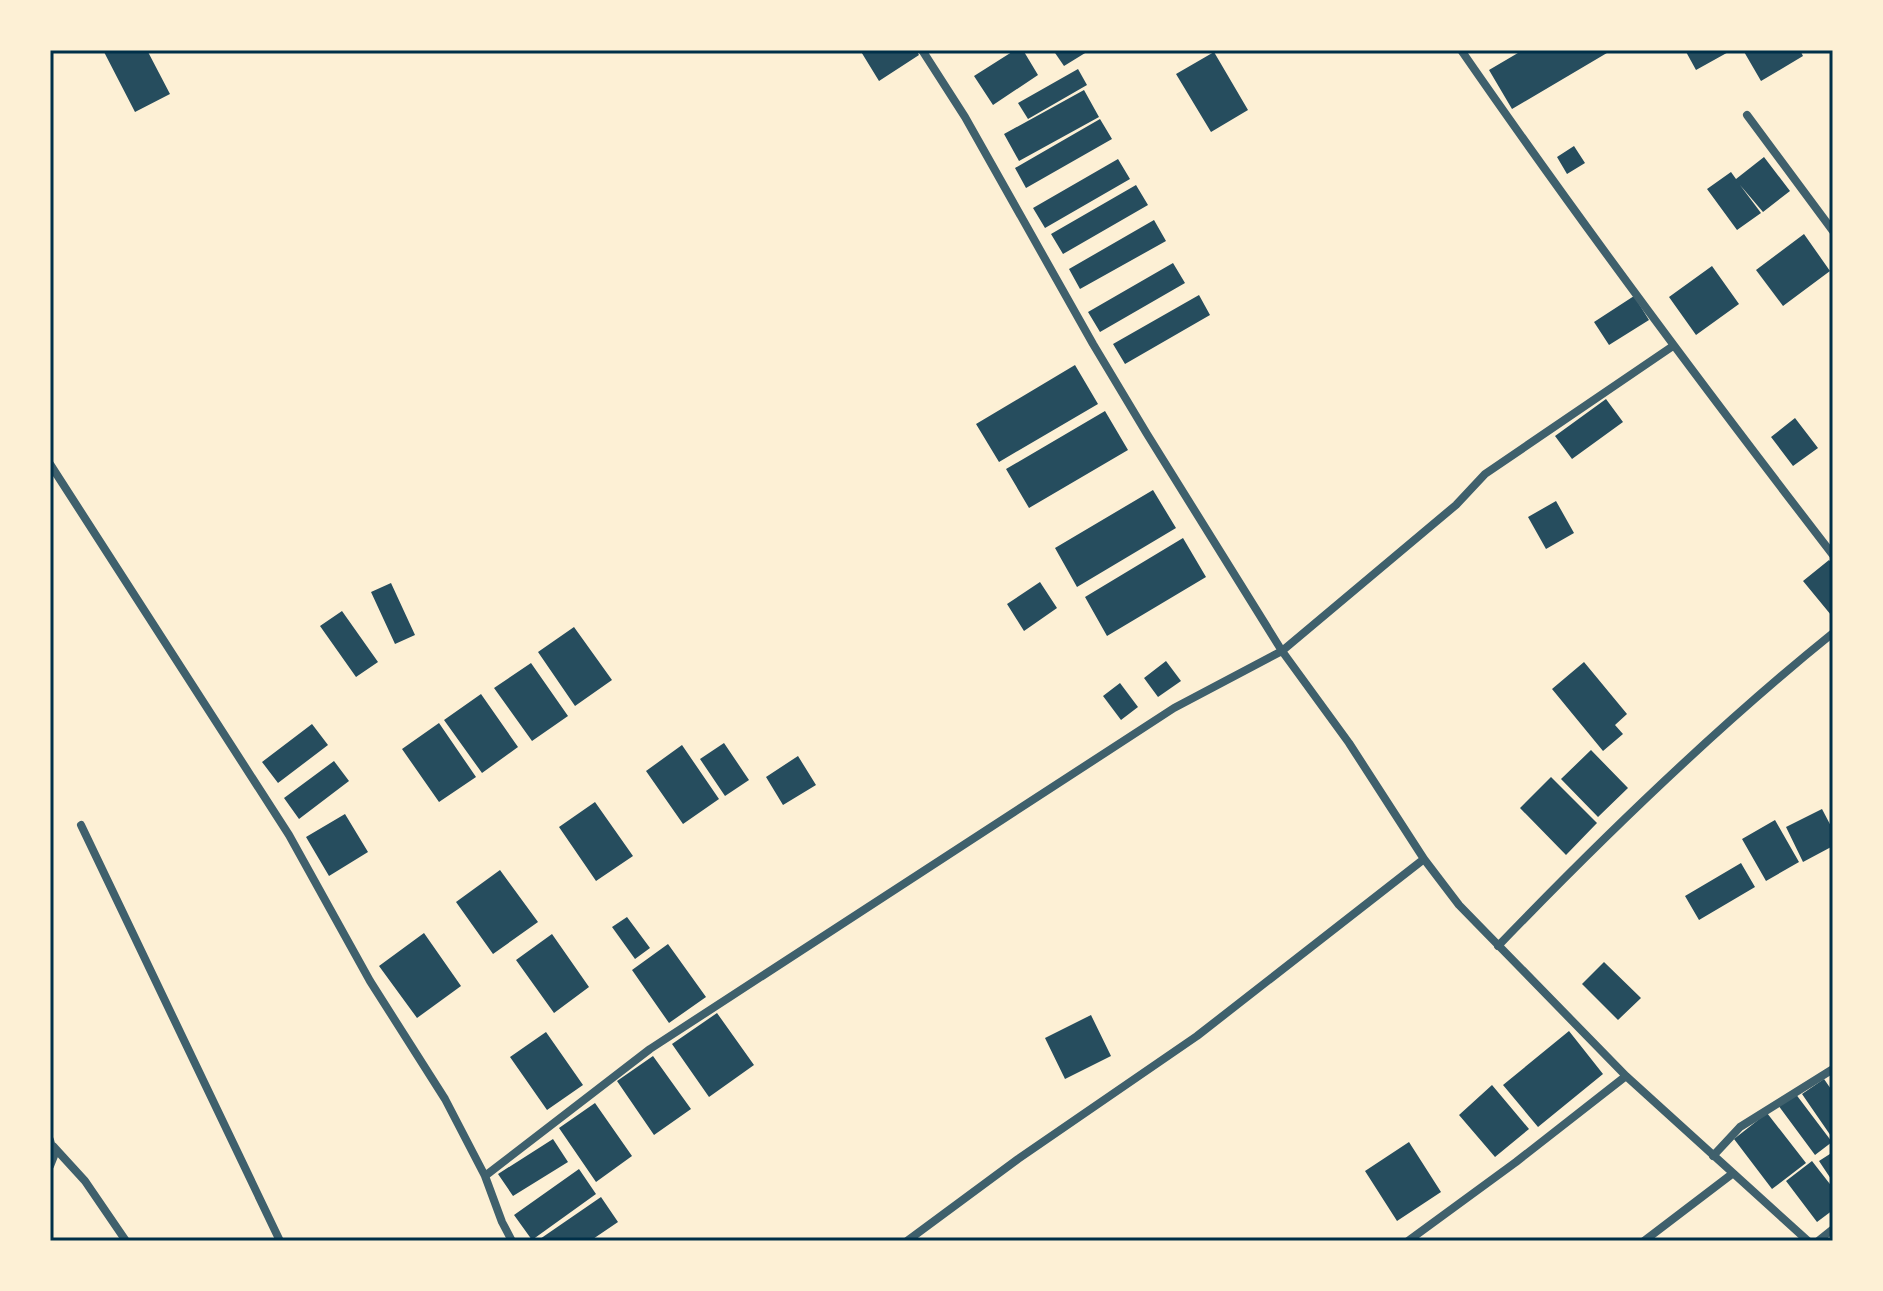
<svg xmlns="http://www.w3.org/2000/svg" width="1883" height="1291" viewBox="0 0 1883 1291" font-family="'Zilla Slab',serif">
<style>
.building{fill:#264d5e}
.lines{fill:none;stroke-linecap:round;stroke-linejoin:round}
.minor{stroke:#3f606c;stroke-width:8}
.neatline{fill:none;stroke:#003049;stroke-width:3}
</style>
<rect width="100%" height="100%" fill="#fdf0d5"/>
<!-- building -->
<path class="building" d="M 103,50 L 147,50 L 170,94 L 135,112 Z
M 860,50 L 916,50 L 919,55 L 879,81 Z
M 1015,50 L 1023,50 L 1038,75 L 993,105 L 974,76 Z
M 1053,50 L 1090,50 L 1064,66 Z
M 1523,50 L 1612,50 L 1512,109 L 1489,70 Z
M 1685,50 L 1732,50 L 1696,70 Z
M 1743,50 L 1800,50 L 1803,56 L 1761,81 Z
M 1214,52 L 1248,110 L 1211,132 L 1176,74 Z
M 1078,69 L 1087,85 L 1028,119 L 1018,103 Z
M 1084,90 L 1099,117 L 1019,161 L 1004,134 Z
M 1100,119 L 1112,139 L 1026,188 L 1015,168 Z
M 1574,146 L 1585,163 L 1567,174 L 1557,157 Z
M 1764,157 L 1790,191 L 1763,212 L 1740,185 L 1761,213 L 1737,230 L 1707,189 L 1731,172 L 1736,179 Z
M 1118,159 L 1130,179 L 1045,228 L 1033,208 Z
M 1136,185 L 1148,205 L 1063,254 L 1051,234 Z
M 1154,220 L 1166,241 L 1080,289 L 1069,269 Z
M 1804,234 L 1830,271 L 1783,306 L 1756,270 Z
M 1173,263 L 1185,283 L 1100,332 L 1088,312 Z
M 1712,266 L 1739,304 L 1696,335 L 1669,297 Z
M 1199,295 L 1210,315 L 1125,364 L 1113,344 Z
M 1634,296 L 1649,320 L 1609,345 L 1594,322 Z
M 1075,365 L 1098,404 L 999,462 L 976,424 Z
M 1606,399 L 1623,422 L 1572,459 L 1555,436 Z
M 1105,411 L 1128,450 L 1029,508 L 1006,469 Z
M 1795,418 L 1818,448 L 1793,466 L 1771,437 Z
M 1153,490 L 1176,528 L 1077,587 L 1055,548 Z
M 1556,501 L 1574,533 L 1546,549 L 1528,517 Z
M 1183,538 L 1206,577 L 1107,636 L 1085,597 Z
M 1829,560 L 1833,565 L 1831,615 L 1803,581 Z
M 1040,582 L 1057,608 L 1024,631 L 1007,604 Z
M 391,583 L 415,635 L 395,644 L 371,592 Z
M 342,611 L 378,662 L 356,677 L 320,626 Z
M 574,627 L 612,680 L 575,706 L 538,652 Z
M 1166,661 L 1181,681 L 1158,697 L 1144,678 Z
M 1584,662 L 1627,714 L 1615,725 L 1623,734 L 1603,751 L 1552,689 Z
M 531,663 L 568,716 L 532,741 L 494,688 Z
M 1120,683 L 1138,707 L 1121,720 L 1103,696 Z
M 481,694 L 518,747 L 482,773 L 444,720 Z
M 439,723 L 476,777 L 439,802 L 402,749 Z
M 312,724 L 328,745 L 278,783 L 262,762 Z
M 724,743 L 749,780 L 725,796 L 700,759 Z
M 682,745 L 719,799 L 683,824 L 646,771 Z
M 1591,750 L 1628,788 L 1598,817 L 1561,779 Z
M 798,756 L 816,785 L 783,805 L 766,777 Z
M 334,761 L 349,781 L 299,819 L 284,798 Z
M 1551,777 L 1597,823 L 1566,855 L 1520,808 Z
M 595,802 L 633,856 L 596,881 L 559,827 Z
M 1822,809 L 1833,830 L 1833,846 L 1803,862 L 1786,827 Z
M 345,814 L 368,852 L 329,876 L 306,837 Z
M 1775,820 L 1799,862 L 1766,881 L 1742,839 Z
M 1741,863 L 1755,887 L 1699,920 L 1685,896 Z
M 500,870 L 538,922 L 493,954 L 456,902 Z
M 627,917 L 650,948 L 635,959 L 612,927 Z
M 424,933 L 461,986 L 417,1018 L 379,966 Z
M 552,934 L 589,987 L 554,1013 L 516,960 Z
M 668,944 L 706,997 L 669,1023 L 632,970 Z
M 1604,962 L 1641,998 L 1618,1020 L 1582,984 Z
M 717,1013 L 754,1065 L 709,1097 L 672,1044 Z
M 1091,1015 L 1111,1056 L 1065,1079 L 1045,1038 Z
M 1569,1031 L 1603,1074 L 1538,1127 L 1503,1085 Z
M 546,1032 L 583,1085 L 547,1110 L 510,1057 Z
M 653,1056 L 691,1109 L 654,1135 L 617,1081 Z
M 1824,1079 L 1833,1092 L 1833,1139 L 1802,1094 Z
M 1492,1085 L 1529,1129 L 1495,1157 L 1459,1115 Z
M 1795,1093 L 1832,1142 L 1815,1155 L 1778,1105 Z
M 595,1103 L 632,1156 L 596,1182 L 559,1128 Z
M 1767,1113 L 1806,1163 L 1772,1189 L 1734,1139 Z
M 553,1139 L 568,1162 L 513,1196 L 498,1174 Z
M 1409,1142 L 1441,1192 L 1397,1221 L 1365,1171 Z
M 1833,1152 L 1833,1182 L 1819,1161 Z
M 1812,1161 L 1833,1188 L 1833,1210 L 1817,1222 L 1786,1181 Z
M 579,1169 L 596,1194 L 532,1240 L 514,1215 Z
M 601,1197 L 618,1222 L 590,1241 L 537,1241 Z"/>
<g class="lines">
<!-- minor -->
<path class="minor" d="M 922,50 L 965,117 L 1093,344 L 1147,434 L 1282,651 L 1349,743 L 1424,859 L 1459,905 L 1626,1076 L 1808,1241
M 1461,50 C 1580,222 1705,389 1833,555
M 1747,115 L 1833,231
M 50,464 L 289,835 L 370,981 L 445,1099 L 485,1176 L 502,1222 L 512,1241
M 81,825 L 280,1241
M 1498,946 C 1604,836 1714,729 1833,633
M 50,1140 L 54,1156 L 50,1166
M 53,1146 L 85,1181 L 126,1241
M 1713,1156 L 1740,1127 L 1833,1069
M 485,1176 L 650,1049 L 1174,708 L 1282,651 L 1456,505 L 1485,474 L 1673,346
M 907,1241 L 1018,1159 L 1197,1036 L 1424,859
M 1408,1241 L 1516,1162 L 1626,1076
M 1644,1241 L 1732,1174
M 1818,1241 L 1833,1229"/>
</g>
<!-- border -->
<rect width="1883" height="1291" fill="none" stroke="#fdf0d5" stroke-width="104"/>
<rect x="52" y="52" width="1779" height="1187" class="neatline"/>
</svg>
